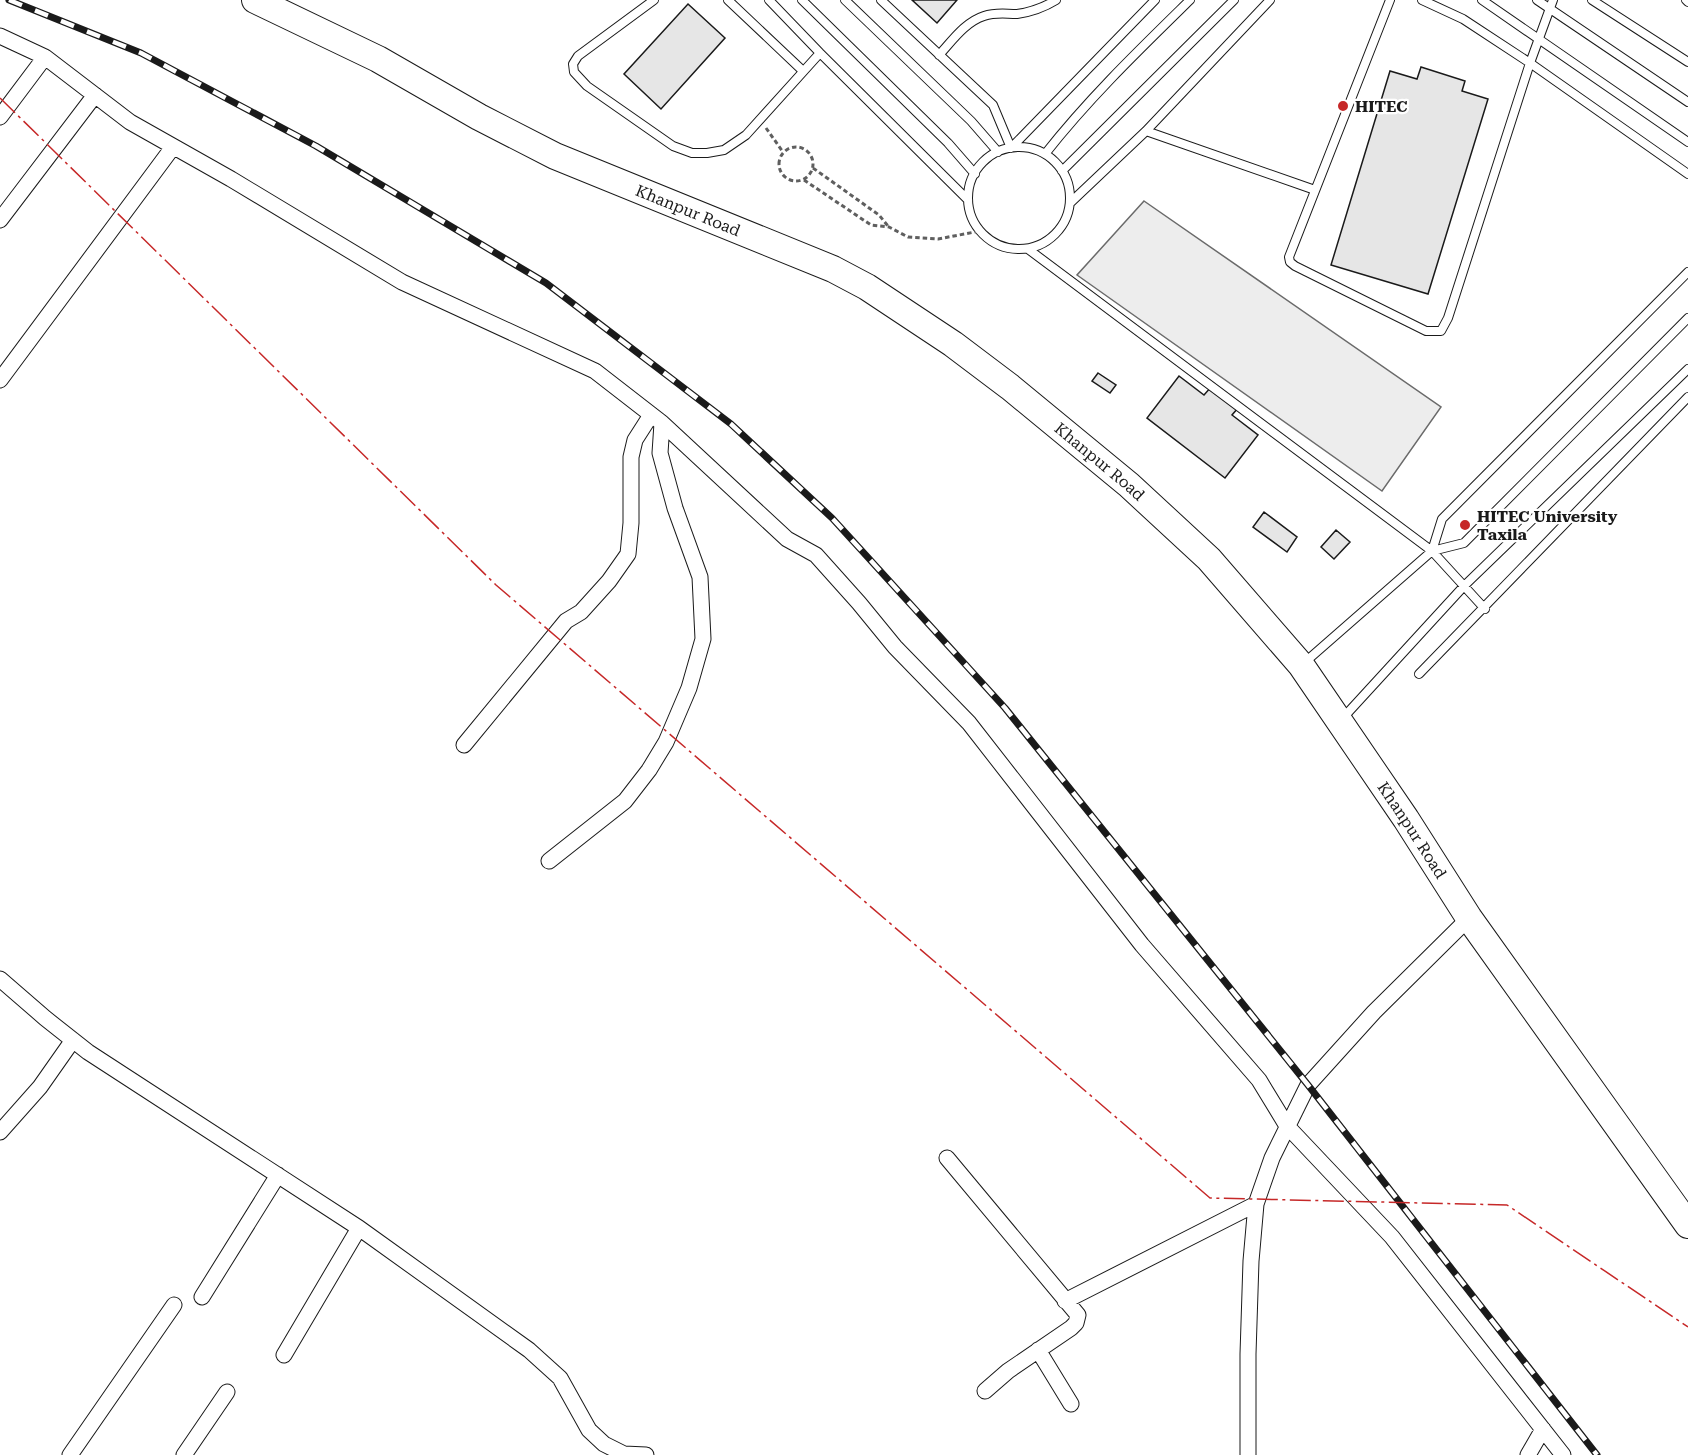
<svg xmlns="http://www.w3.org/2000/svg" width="1688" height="1455" viewBox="0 0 1688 1455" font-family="'Roboto Serif',serif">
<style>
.built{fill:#ededed;stroke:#6a6a6a;stroke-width:1.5}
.building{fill:#e6e6e6;stroke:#1a1a1a;stroke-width:1.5}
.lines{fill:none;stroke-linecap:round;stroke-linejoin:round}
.service-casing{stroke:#1a1a1a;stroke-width:10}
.minor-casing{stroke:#1a1a1a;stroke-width:17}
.trunk-casing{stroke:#1a1a1a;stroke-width:28}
.path{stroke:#5f5f5f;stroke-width:3;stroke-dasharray:4.5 3;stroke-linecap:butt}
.service{stroke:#fff;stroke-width:8}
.minor{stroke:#fff;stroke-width:15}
.trunk{stroke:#fff;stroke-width:26}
.rail-casing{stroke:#1a1a1a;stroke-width:7}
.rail{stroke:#fff;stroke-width:4.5;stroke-dasharray:14;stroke-linecap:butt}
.power{stroke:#c62828;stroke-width:1.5;stroke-dasharray:21 4.5 3 4.5;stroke-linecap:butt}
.poi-dot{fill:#c62828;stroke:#fff;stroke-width:2}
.labels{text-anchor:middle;stroke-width:4.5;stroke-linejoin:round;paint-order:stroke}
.poi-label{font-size:16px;font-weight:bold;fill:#1a1a1a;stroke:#fff;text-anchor:start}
.street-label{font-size:16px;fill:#1a1a1a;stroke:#fff}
</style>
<rect width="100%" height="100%" fill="#fff"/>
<!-- built -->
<path class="built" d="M 1144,201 L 1441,407 L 1382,491 L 1077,275 Z"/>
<!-- building -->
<path class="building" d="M 912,0 L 957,0 L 937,23 Z
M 688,4 L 725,38 L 661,109 L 624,74 Z
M 1421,67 L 1465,81 L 1462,91 L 1488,99 L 1428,294 L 1331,265 L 1390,71 L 1417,79 Z
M 1098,373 L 1116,385 L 1110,393 L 1092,381 Z
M 1179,376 L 1204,395 L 1211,387 L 1238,408 L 1232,415 L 1258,435 L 1225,478 L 1147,418 Z
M 1264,512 L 1297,537 L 1287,552 L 1253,527 Z
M 1336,530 L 1350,542 L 1334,559 L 1321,547 Z"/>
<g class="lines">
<!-- service casing -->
<g class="service-casing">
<path id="service" d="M 654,0 L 578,56 L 573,64 L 574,72 L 587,86 L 673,146 L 692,153 L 707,153 L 724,150 L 746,135 L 820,53
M 728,0 L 803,71
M 769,0 L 820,53 L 968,200
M 802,0 L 948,143 L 975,174
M 845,0 L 971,121 L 998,152
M 881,0 L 993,105 L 1011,148 L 1155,0
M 1390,0 L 1289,257 L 1290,262 L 1295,266 L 1426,331 L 1441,331 L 1448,318 L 1530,63 L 1553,0
M 1422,0 L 1463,19 L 1530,63 L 1688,174
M 1482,0 L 1688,142
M 1537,0 L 1688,102
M 1592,0 L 1688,62
M 1686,0 L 1688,2
M 939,55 C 952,41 965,22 984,16 C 996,12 1005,14 1017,14 C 1031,12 1043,8 1056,0
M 1146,131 L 1315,190
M968 198a51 51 0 1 1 102 0a51 51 0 1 1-102 0Z
M 1045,154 C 1089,98 1140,49 1190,0
M 1062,171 L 1234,0
M 1070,203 L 1146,131 L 1270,0
M 1028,249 L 1432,551 L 1485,609
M 1432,551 L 1442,519 L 1688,272
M 1304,663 L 1432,551 L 1464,543 L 1688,318
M 1419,674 L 1688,397
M 1342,719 L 1464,586 L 1688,369"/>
</g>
<!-- minor casing -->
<g class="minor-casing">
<path id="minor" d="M 0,36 L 45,57 L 130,122 L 231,179 L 402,282 L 595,371 L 662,423 L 787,539 L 816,555 L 859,603 L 895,647 L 969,723 L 1142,945 L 1259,1080 L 1287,1126 L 1392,1237 L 1563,1455
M 0,117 L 45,57
M 0,220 L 95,95
M 0,380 L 173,147
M 464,745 L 566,621 L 581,612 L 609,581 L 628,554 L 631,523 L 631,457 L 635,440 L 651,415
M 549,861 L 625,801 L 649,770 L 666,742 L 689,688 L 703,639 L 700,577 L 675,508 L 660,453 L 662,423
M 0,979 L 45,1018 L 88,1052 L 359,1228 L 529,1350 L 560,1378 L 589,1430 L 604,1444 L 624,1454 L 646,1455
M 0,1132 L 40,1087 L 73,1040
M 947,1158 L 1078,1315 L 1076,1323 L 1071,1328 L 1008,1371 L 985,1391
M 202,1297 L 278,1175
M 1065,1301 L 1256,1204
M 1038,1350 L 1071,1404
M 284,1355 L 359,1228
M 70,1455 L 174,1305
M 184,1455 L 227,1392
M 1248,1455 L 1248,1354 L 1251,1261 L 1256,1204 L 1272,1158 L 1308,1085 L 1374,1012 L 1469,918
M 1528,1455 L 1543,1429"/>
</g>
<!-- trunk casing -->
<g class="trunk-casing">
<g id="trunk">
<path id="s1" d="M 255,0 L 378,59 L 479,117 L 555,156 L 833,269 L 867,287 L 953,344 L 1010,387 L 1129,485 L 1209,559 L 1301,665 L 1406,819 L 1469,918 L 1688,1225"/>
</g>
</g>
<!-- path -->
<path class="path" d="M 766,128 L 783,152
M779 164a17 17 0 1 1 34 0a17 17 0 1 1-34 0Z
M 813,168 L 879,215 L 888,226
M 804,180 L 871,225 L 889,227 L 908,237 L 938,239 L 980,231"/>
<!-- service -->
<use href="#service" class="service"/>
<!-- minor -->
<use href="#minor" class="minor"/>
<!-- trunk -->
<use href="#trunk" class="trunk"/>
<!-- rail casing -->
<g class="rail-casing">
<path id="rail" d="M 9,0 L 141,53 L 316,146 L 546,283 L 731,424 L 832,518 L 1005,708 L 1308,1085 L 1597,1455"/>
</g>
<!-- rail -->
<use href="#rail" class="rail"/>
<!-- power -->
<path class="power" d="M 0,98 L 496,585 L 1210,1198 L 1507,1205 L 1688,1327"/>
</g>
<!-- markers -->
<g class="poi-dot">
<circle cx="1343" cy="106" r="6"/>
<circle cx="1465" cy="525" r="6"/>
</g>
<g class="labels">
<!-- poi labels -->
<g class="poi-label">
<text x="1355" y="112">HITEC</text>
<text x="1477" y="522">HITEC University<tspan x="1477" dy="18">Taxila</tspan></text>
</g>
<!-- street labels -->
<g class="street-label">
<text dy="6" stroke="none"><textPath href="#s1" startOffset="482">Khanpur Road</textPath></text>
<text dy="6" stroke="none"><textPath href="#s1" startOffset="968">Khanpur Road</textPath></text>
<text dy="6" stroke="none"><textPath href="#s1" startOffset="1454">Khanpur Road</textPath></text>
</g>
</g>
</svg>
